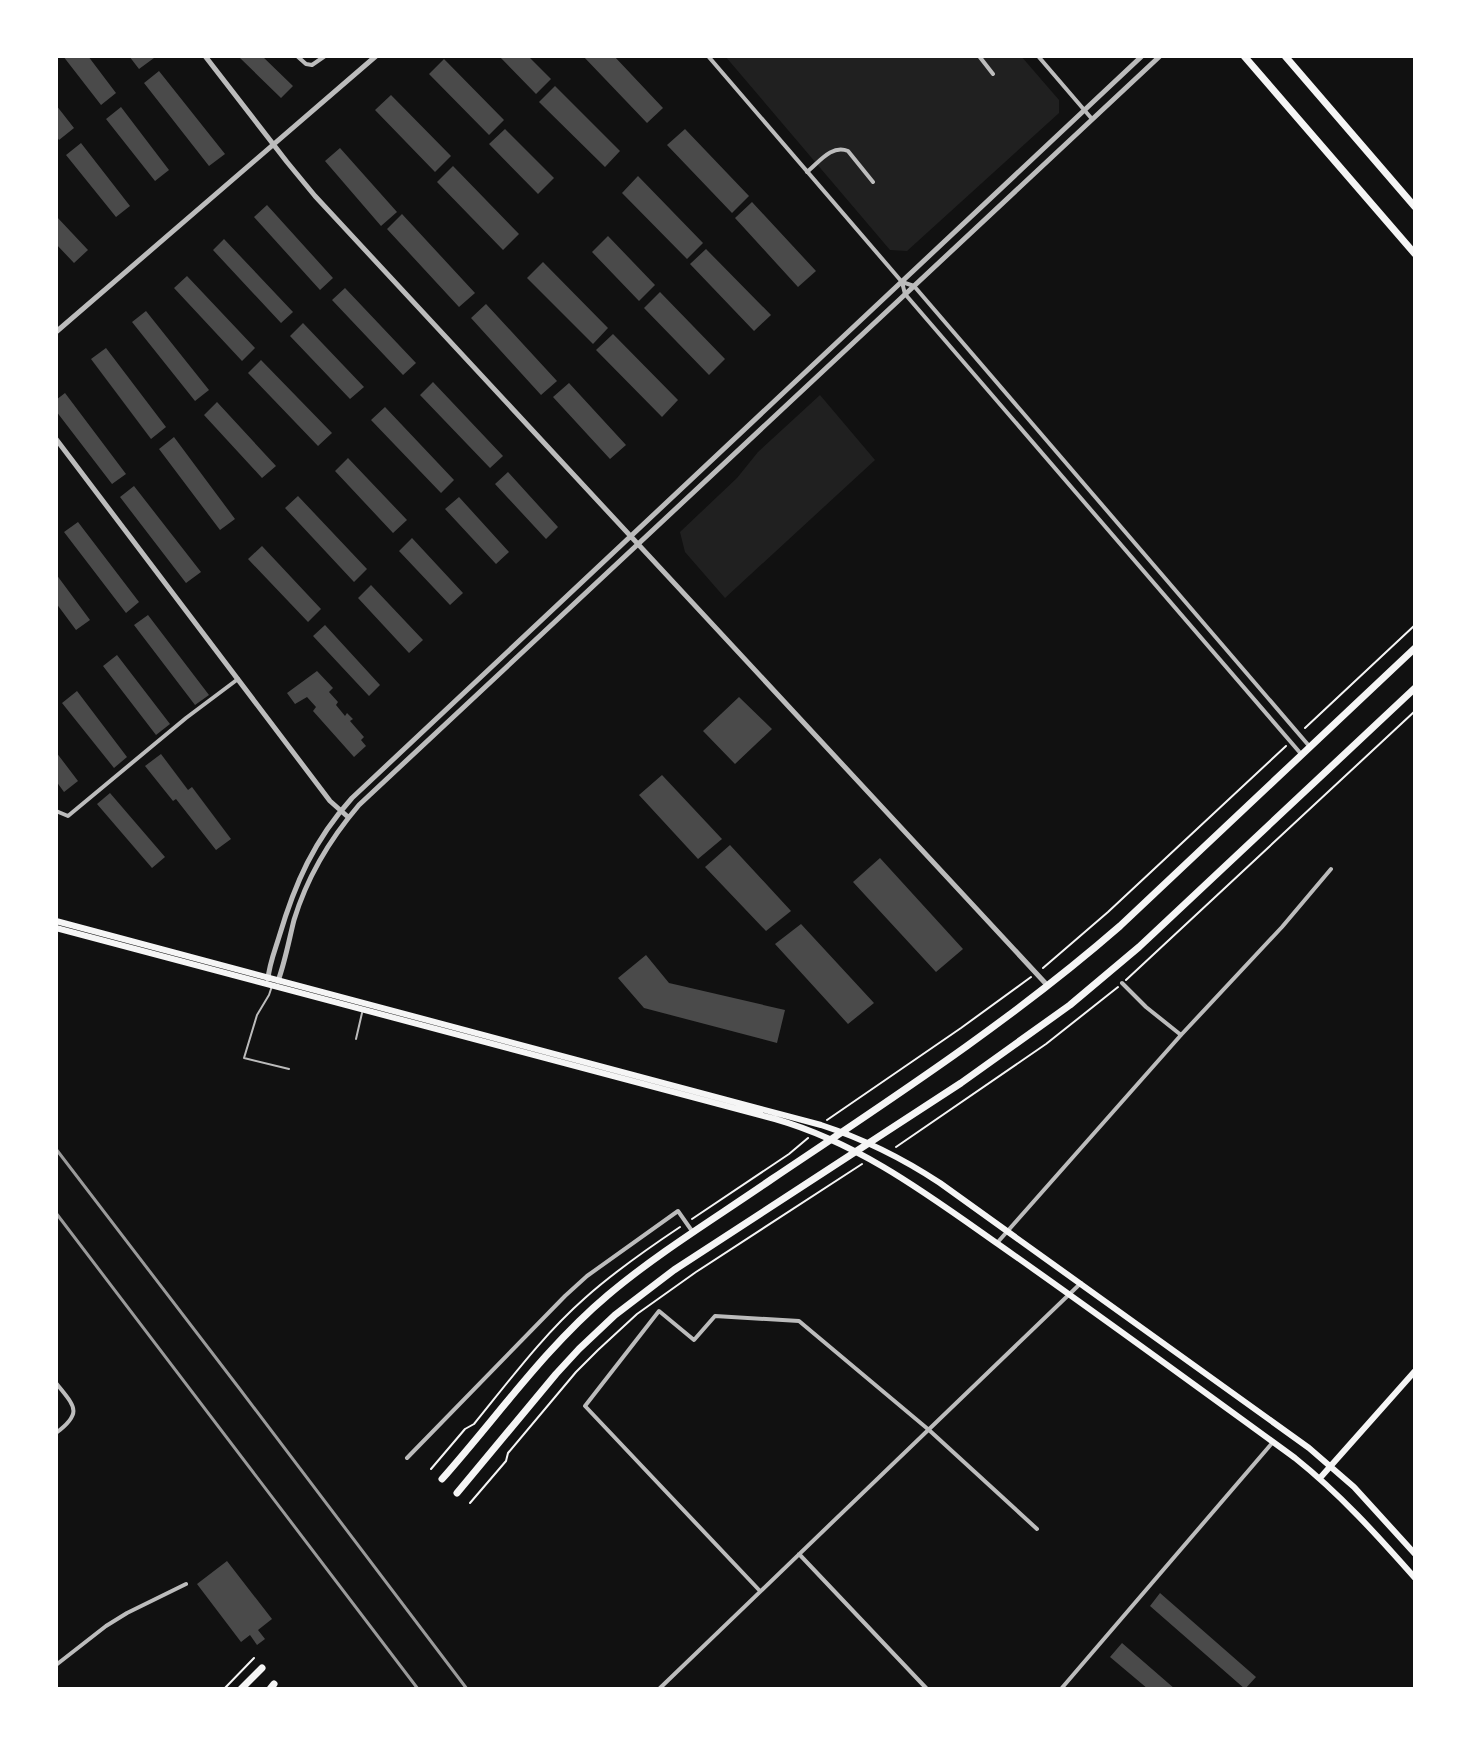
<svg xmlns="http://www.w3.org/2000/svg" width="1471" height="1745" viewBox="0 0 1471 1745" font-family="Cabin,sans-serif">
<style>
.green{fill:#202020}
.building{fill:#4a4a4a}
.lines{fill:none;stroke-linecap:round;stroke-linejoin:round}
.path{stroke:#f5f5f5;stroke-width:2}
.service{stroke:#bcbcbc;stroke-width:2}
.minor{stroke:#bcbcbc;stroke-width:4}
.tertiary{stroke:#bcbcbc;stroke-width:5}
.secondary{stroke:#f5f5f5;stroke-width:6}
.primary{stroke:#f5f5f5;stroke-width:7}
.rail{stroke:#9a9a9a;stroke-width:3}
</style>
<rect width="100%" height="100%" fill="#111"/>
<!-- green -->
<path class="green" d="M 725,56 L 1021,56 L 1059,100 L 1059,113 L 907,251 L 890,250 Z
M 820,395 L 875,460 L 725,598 L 685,552 L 680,532 L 737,478 L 758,452 Z"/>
<!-- building -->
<path class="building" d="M 63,56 L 88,56 L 116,93 L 101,105 Z
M 129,56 L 153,56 L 154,58 L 139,69 Z
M 242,56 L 262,56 L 293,86 L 281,98 L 240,58 Z
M 499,56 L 528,56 L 551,79 L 536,94 Z
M 583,56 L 614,56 L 663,108 L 647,123 Z
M 444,59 L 504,120 L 489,135 L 429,74 Z
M 159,71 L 225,154 L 209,166 L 144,83 Z
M 555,86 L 620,151 L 605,167 L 539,102 Z
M 391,95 L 451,156 L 435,172 L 375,110 Z
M 56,105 L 74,128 L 59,140 L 56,136 Z
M 121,107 L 169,170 L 155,181 L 106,119 Z
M 505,129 L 554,178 L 538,194 L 489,144 Z
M 685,129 L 749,196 L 732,213 L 667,145 Z
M 81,143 L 130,206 L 116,217 L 66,155 Z
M 340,148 L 397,212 L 381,226 L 325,161 Z
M 453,166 L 519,234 L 503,250 L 437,182 Z
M 638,176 L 703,243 L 687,259 L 622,193 Z
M 752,202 L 816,271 L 798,287 L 735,218 Z
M 267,205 L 333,278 L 320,290 L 254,217 Z
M 402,214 L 475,293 L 459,307 L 387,229 Z
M 56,216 L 88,250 L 74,263 L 56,244 Z
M 608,236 L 655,285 L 639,301 L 592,252 Z
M 224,239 L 293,312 L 281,323 L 213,250 Z
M 706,249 L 771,315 L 754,331 L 690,264 Z
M 543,262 L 608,328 L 593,344 L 527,278 Z
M 187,276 L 255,348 L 242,361 L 174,288 Z
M 345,288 L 416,363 L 403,375 L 332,300 Z
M 660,292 L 725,359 L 709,375 L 644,308 Z
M 486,304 L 557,381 L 541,395 L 471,318 Z
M 146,311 L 209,390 L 195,401 L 132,322 Z
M 303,323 L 364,387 L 350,399 L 290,336 Z
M 613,334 L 678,400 L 662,417 L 596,350 Z
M 106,348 L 166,427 L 151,439 L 91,359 Z
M 261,360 L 332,433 L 318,446 L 248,373 Z
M 433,382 L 503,456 L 490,468 L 420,395 Z
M 569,383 L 626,445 L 610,459 L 553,397 Z
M 65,393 L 126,474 L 112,484 L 56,411 L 56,400 Z
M 217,402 L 276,466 L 262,478 L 204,415 Z
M 385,407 L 454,480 L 441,493 L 371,420 Z
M 174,437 L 235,519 L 220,530 L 159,449 Z
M 348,458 L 407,520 L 393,533 L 335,471 Z
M 508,472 L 558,527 L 546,539 L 495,484 Z
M 134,486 L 201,572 L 186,583 L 120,497 Z
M 298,496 L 367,569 L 354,582 L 285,508 Z
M 459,497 L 509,552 L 496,564 L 445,509 Z
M 78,522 L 139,602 L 126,613 L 64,532 Z
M 412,538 L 463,593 L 450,605 L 399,551 Z
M 262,546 L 321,609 L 308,622 L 248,559 Z
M 56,574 L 90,620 L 76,630 L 56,603 Z
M 371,585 L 423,640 L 409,653 L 358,598 Z
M 148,615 L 209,695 L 195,705 L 134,625 Z
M 325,625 L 380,685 L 369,696 L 313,636 Z
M 117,655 L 170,724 L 156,735 L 103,666 Z
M 317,671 L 333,688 L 329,692 L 338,702 L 336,705 L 345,716 L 347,713 L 353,719 L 350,721 L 364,737 L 361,740 L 366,746 L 354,757 L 313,711 L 316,707 L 307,697 L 295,704 L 287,693 Z
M 77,691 L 127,757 L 114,768 L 62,703 Z
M 739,697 L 772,729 L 735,764 L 703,731 Z
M 56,752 L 78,781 L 64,792 L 56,781 Z
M 161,754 L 188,790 L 192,787 L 231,839 L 216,850 L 176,799 L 173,801 L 145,766 Z
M 662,775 L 722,839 L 698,859 L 639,795 Z
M 110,793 L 165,857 L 152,868 L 97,804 Z
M 730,845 L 791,911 L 766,931 L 705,867 Z
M 880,858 L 963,949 L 936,972 L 853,882 Z
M 801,924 L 874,1003 L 848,1024 L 775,944 Z
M 646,955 L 669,983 L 785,1010 L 777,1043 L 644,1008 L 618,978 Z
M 227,1561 L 272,1619 L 258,1630 L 265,1639 L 257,1645 L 250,1635 L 241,1642 L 197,1584 Z
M 1160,1593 L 1256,1677 L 1245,1689 L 1150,1606 Z
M 1122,1643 L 1175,1689 L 1148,1689 L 1110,1657 Z"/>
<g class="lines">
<!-- path -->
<path class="path" d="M 1305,728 L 1415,625
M 1043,968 L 1108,912 L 1286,746
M 1126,980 L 1415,711
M 827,1120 L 961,1028 L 1031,977
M 896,1147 L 1046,1044 L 1118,987
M 692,1219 L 789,1154 L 808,1138
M 431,1469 L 465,1429 L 474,1424 C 509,1381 543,1335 585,1298 C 614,1272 647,1249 680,1227
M 470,1503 L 506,1461 L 508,1453 L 576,1372 L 598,1350 L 637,1314 L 696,1272 L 862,1164
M 224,1689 L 254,1658"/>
<!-- service -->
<path class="service" d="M 272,986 L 269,995 L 257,1015 L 244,1058 L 289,1069
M 356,1039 L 362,1013"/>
<!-- minor -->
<path class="minor" d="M 297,56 L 306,64 L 312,65 L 325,56
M 708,56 L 902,282 L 905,294 L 1302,755
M 979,56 L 993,74
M 1038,56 L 1092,119
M 807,172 C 819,162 832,144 848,151 L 873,182
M 902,282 L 914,286 L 1310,747
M 56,811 L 68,816 L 186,718 L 238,679
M 1122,983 L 1146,1007 L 1181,1035
M 997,1243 L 1181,1035 L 1282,927 L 1331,869
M 56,1383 C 74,1406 84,1412 56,1433
M 407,1458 L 565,1296 L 587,1276 L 678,1211 L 692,1231
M 799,1554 L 927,1689
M 760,1591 L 585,1406 L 659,1311 L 694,1340 L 715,1316 L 799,1321 L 929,1430 L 1037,1529
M 56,1665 L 106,1626 L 127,1613 L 186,1584
M 659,1689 L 1081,1283
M 1061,1689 L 1273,1442"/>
<!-- tertiary -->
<path class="tertiary" d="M 205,56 L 287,162 L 315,196 L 1048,986
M 56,332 L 376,56
M 56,439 L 330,801 L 348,817
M 268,979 C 269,965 275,950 279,937 C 295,883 314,840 352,798 L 1142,56
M 278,981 C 285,962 289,940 294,920 C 307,877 330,839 359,805 L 1160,56"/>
<!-- secondary -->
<path class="secondary" d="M 56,921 L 821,1125 C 864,1139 902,1158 940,1183 L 1309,1448 L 1354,1487 L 1415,1554
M 56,928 L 775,1119 C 859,1143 927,1194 998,1244 C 1098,1314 1196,1386 1295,1458 C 1340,1494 1377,1535 1415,1578
M 1320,1478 L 1415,1371"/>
<!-- primary -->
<path class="primary" d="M 1244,56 L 1415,254
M 1285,56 L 1415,207
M 442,1479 C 497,1417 545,1348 608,1295 C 659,1252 717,1217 772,1179 C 891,1099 1011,1021 1120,926 L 1415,648
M 457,1493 L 556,1374 L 579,1349 L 615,1315 L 674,1270 L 961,1083 L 1070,1005 L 1139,947 L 1415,688
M 241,1689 L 262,1668
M 270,1689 L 274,1684"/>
<!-- rail -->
<path class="rail" d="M 56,1149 L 239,1388 L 467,1689
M 56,1213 L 418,1689"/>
</g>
<!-- border -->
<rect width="1471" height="1745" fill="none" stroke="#ffffff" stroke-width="116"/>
</svg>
